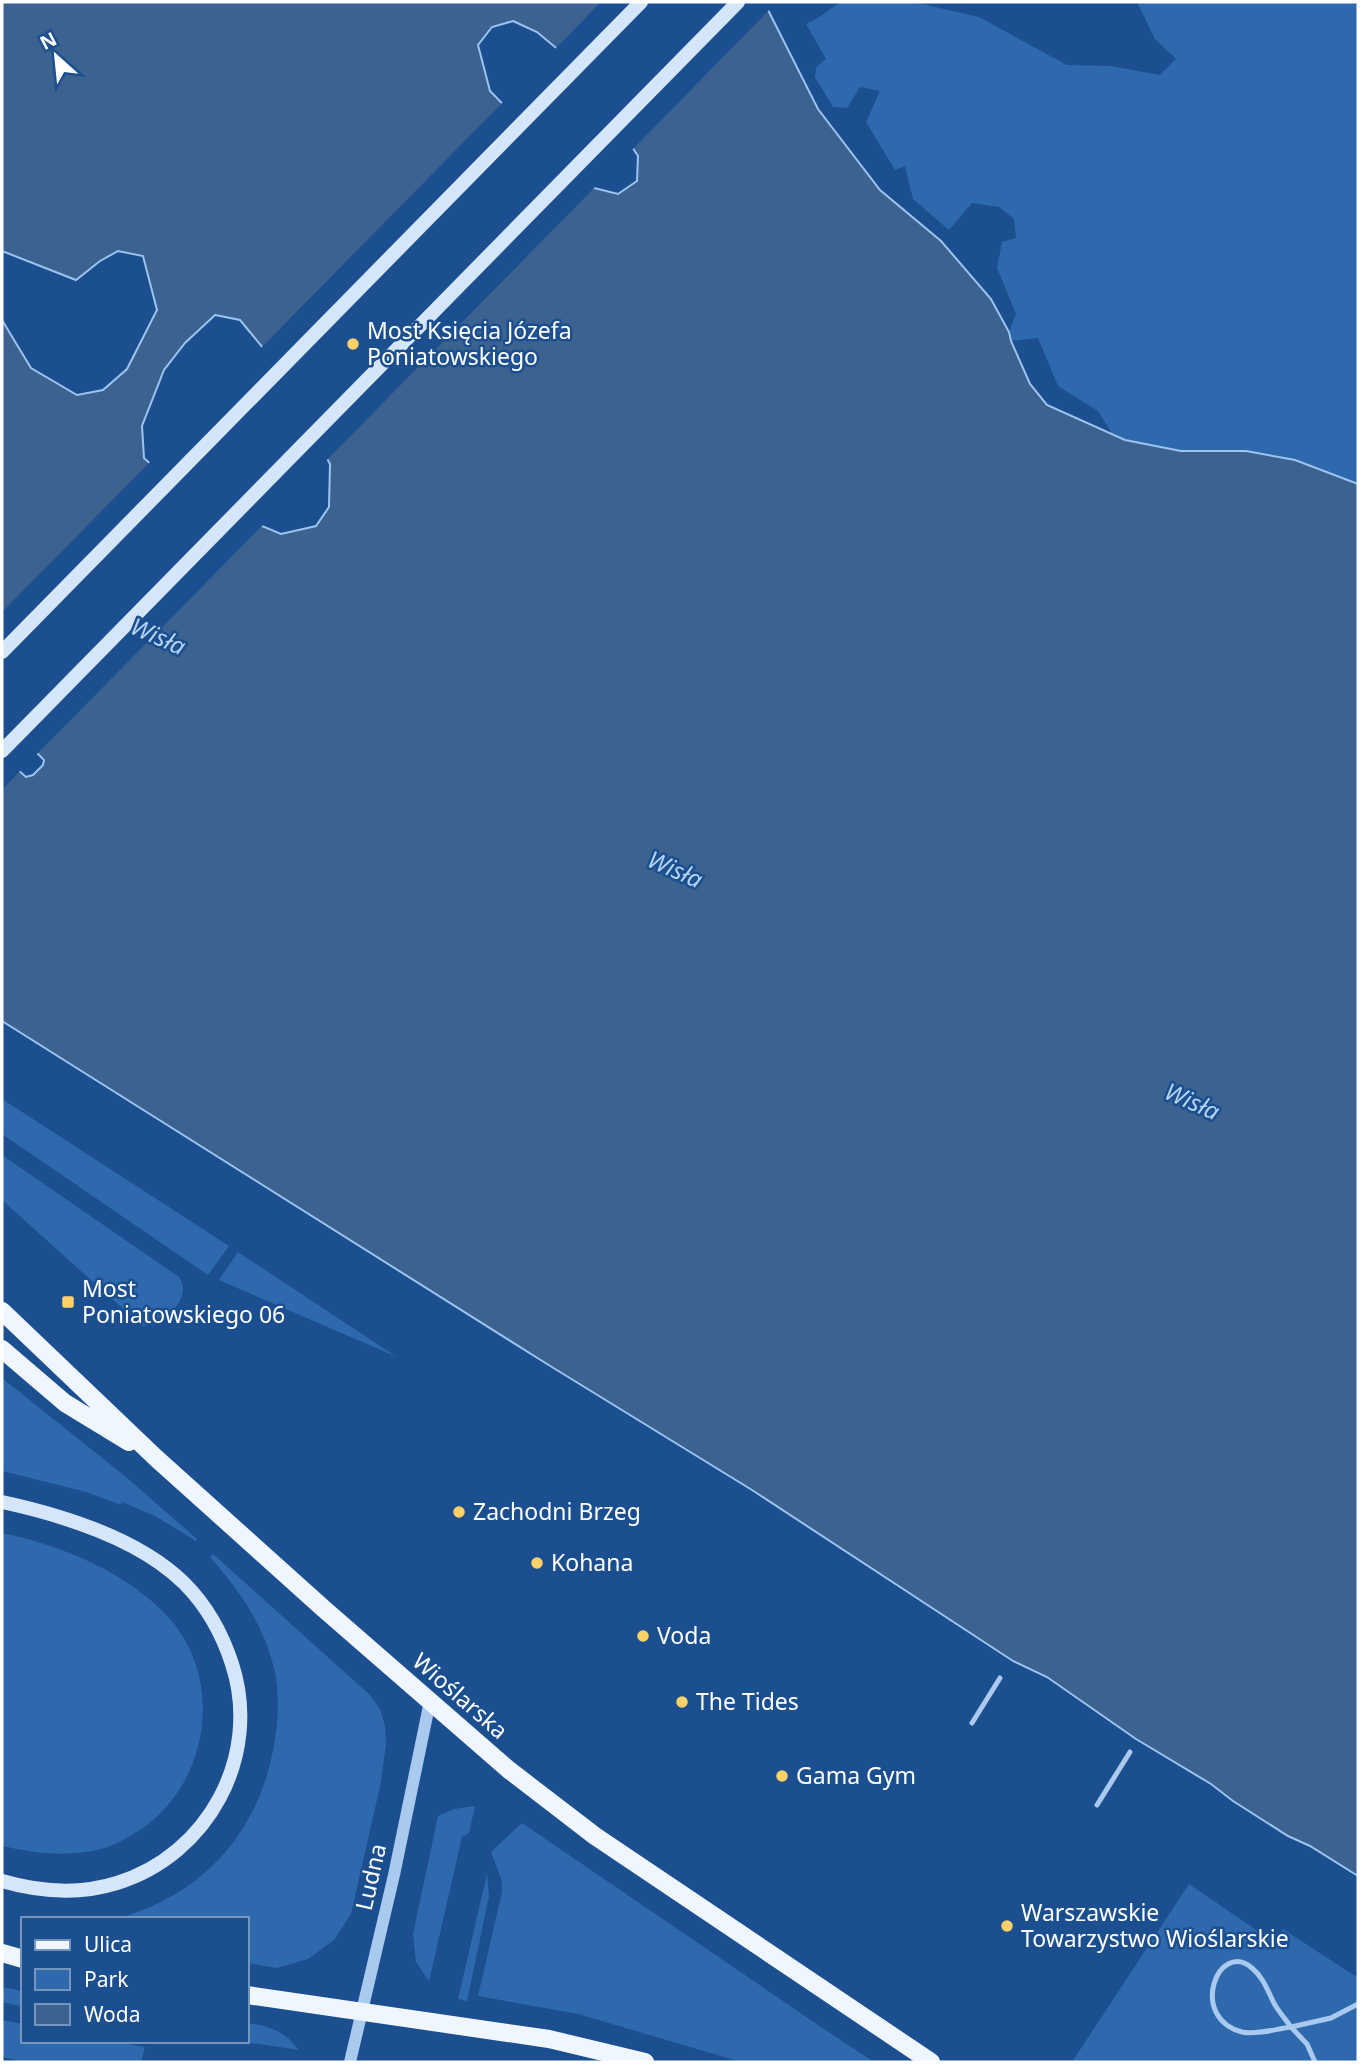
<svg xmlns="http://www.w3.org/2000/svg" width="1360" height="2064" viewBox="0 0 1360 2064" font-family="'Noto Sans',sans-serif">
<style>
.green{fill:#2e69ad}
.water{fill:#3c6290;stroke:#9cc4f0;stroke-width:2;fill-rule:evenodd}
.pier{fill:#1b4f8f}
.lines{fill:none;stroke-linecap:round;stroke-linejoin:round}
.service{stroke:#a9c9ee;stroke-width:5}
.tertiary{stroke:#a9c9ee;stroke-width:12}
.secondary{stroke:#d6e6fa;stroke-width:14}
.primary{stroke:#f0f6ff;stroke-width:18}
.poi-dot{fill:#ffd166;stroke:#1b4f8f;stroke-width:2.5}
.labels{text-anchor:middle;stroke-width:5;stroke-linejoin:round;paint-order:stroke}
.poi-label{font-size:23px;fill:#fff;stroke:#1b4f8f;text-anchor:start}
.street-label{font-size:23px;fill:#fff;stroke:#1b4f8f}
.water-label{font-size:24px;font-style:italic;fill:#b5d3f5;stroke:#1b4f8f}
</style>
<rect width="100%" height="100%" fill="#1b4f8f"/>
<!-- green -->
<path class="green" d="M 840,2 L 914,2 L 979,17 L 1067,65 L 1111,66 L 1160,75 L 1176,59 L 1155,39 L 1137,2 L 1358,2 L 1358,484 L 1295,460 L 1246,451 L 1181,451 L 1125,440 L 1113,435 L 1098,411 L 1058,386 L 1038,338 L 1011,341 L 1009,332 L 1016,314 L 997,268 L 1002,242 L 1016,238 L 1014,219 L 999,207 L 972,203 L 949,230 L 913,199 L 905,166 L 895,170 L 866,122 L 880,91 L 860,87 L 847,108 L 833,107 L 815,77 L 816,67 L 826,59 L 806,24 L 818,18 Z
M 2,1099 L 229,1246 L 208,1275 L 2,1134 Z
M 2,1155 L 179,1277 C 191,1296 173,1310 160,1324 L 142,1326 L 2,1200 Z
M 238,1252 L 397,1357 L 219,1280 Z
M 2,1378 L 126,1477 L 197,1539 L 196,1541 L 155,1516 L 122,1502 L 121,1505 L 86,1492 L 2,1471 Z
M 2,1533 C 61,1545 129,1573 170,1619 C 225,1682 208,1785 140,1830 C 127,1838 112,1847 97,1850 C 65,1857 33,1853 2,1846 Z
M 213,1554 L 370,1695 L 380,1709 L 385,1726 L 386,1744 L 381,1782 L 351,1914 L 334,1940 L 308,1959 L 277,1968 L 247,1963 L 247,1919 L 116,1919 C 202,1896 259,1833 274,1745 C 279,1718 280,1687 272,1661 C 261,1620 237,1588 210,1557 Z
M 475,1806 L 469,1833 L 462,1837 L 429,1981 L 416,1962 L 413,1934 L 438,1816 L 454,1809 Z
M 522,1823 L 824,2029 L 874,2062 L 741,2062 L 578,2014 L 478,1996 L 502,1892 L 502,1881 L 491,1852 Z
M 487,1874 L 489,1896 L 467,2001 L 458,1999 Z
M 1189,1884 L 1274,1942 L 1283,1929 L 1358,1978 L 1358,2062 L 1072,2062 Z
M 2,1987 L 23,1991 L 23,2007 L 2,2002 Z
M 2,2020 L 23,2024 L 23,2041 L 112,2041 L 145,2047 L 141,2062 L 26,2062 L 2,2057 Z
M 247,2023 C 270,2026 284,2031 299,2050 L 238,2041 L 247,2041 Z"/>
<!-- water -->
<path class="water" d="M 2,2 L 764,2 L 818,109 L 880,190 L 941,241 L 991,299 L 1009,332 L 1011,341 L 1030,384 L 1047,405 L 1125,440 L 1181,451 L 1246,451 L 1295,460 L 1358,484 L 1358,1876 L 1310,1846 L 1288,1836 L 1233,1801 L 1211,1784 L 1136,1739 L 1047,1677 L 1013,1661 L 752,1490 L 547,1364 L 2,1021 L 2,756 L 26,777 L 33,775 L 43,765 L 44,760 L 2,717 L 2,320 L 31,368 L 77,395 L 103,390 L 127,369 L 157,310 L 143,256 L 118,251 L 100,261 L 76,280 L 2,251 ZM 513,21 L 537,32 L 580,68 L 638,156 L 637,181 L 618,194 L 582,185 L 490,91 L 478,45 L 492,27 ZM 215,315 L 240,320 L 273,360 L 330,464 L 329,507 L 316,526 L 281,534 L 219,508 L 166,478 L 144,458 L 142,426 L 164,370 L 185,343 Z"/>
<!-- pier -->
<path class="pier" d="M 601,2 L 768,2 L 771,8 L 631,151 L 577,70 L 553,51 Z
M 504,101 L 583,182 L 597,185 L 325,462 L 270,362 L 260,349 Z
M 152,460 L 168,475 L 220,505 L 265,523 L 36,755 L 2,721 L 2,612 Z
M 2,752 L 21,770 L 2,790 Z"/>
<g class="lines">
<!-- service -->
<path class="service" d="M 972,1723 L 1000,1678
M 1097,1805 L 1130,1752
M 1315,2062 L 1307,2044 L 1291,2027 C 1276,2029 1257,2035 1242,2032 C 1188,2018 1218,1939 1252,1968 C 1264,1978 1268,1992 1275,2005 C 1280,2013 1286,2020 1291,2027 L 1331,2018 L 1358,2004"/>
<!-- tertiary -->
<path class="tertiary" d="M 350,2062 L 394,1875 L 430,1701"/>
<!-- secondary -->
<path class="secondary" d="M 2,652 L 641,2
M 2,751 L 738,2
M 2,1502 C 62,1515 139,1539 184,1583 C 207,1606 222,1633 232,1664 C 262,1756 208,1855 117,1883 C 79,1895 40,1892 2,1881"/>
<!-- primary -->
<path class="primary" d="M 2,1311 L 156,1458 L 324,1609 L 509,1770 L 595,1836 L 931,2062
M 2,1349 L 65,1403 L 129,1442
M 2,1953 L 23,1959
M 247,1995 L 549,2039 L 645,2062"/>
</g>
<!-- markers -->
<g class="poi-dot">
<circle cx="353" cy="344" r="7"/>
<rect x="61" y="1295" width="14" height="14" rx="3.5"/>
<circle cx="459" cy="1512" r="7"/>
<circle cx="537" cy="1563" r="7"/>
<circle cx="643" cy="1636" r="7"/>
<circle cx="682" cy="1702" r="7"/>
<circle cx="782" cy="1776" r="7"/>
<circle cx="1007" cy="1926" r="7"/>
</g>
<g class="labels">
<!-- poi labels -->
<g class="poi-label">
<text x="367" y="339">Most Księcia Józefa<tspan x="367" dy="26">Poniatowskiego</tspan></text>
<text x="82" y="1297">Most<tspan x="82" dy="26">Poniatowskiego 06</tspan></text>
<text x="473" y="1520">Zachodni Brzeg</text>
<text x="551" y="1571">Kohana</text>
<text x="657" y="1644">Voda</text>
<text x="696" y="1710">The Tides</text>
<text x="796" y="1784">Gama Gym</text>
<text x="1021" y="1921">Warszawskie<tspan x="1021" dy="26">Towarzystwo Wioślarskie</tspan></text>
</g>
<!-- street labels -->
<g class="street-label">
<text transform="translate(460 1696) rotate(41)" y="8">Wioślarska</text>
<text transform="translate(371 1877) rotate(-77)" y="8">Ludna</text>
</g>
<!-- water labels -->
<g class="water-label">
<text transform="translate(158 637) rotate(24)" y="8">Wisła</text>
<text transform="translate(675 870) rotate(24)" y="8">Wisła</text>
<text transform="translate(1192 1102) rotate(24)" y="8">Wisła</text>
</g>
</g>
<!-- border -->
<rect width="1360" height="2064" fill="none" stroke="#ffffff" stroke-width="7"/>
<!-- legend -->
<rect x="21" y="1917" width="228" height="126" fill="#1b4f8f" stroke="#7695bc" stroke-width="2"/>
<rect x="35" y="1940" width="35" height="10" fill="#f0f6ff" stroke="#7695bc" stroke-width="2"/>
<text x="84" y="1952" font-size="21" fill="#ffffff">Ulica</text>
<rect x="35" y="1969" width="35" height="21" fill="#2e69ad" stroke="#7695bc" stroke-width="2"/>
<text x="84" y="1987" font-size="21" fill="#ffffff">Park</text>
<rect x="35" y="2004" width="35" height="21" fill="#3c6290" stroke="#7695bc" stroke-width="2"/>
<text x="84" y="2022" font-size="21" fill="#ffffff">Woda</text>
<!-- north arrow -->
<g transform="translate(56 56) rotate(333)" stroke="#1b4f8f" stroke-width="5" paint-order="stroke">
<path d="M0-5L12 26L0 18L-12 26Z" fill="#ffffff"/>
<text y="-10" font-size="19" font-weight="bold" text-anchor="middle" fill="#ffffff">N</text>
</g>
</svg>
